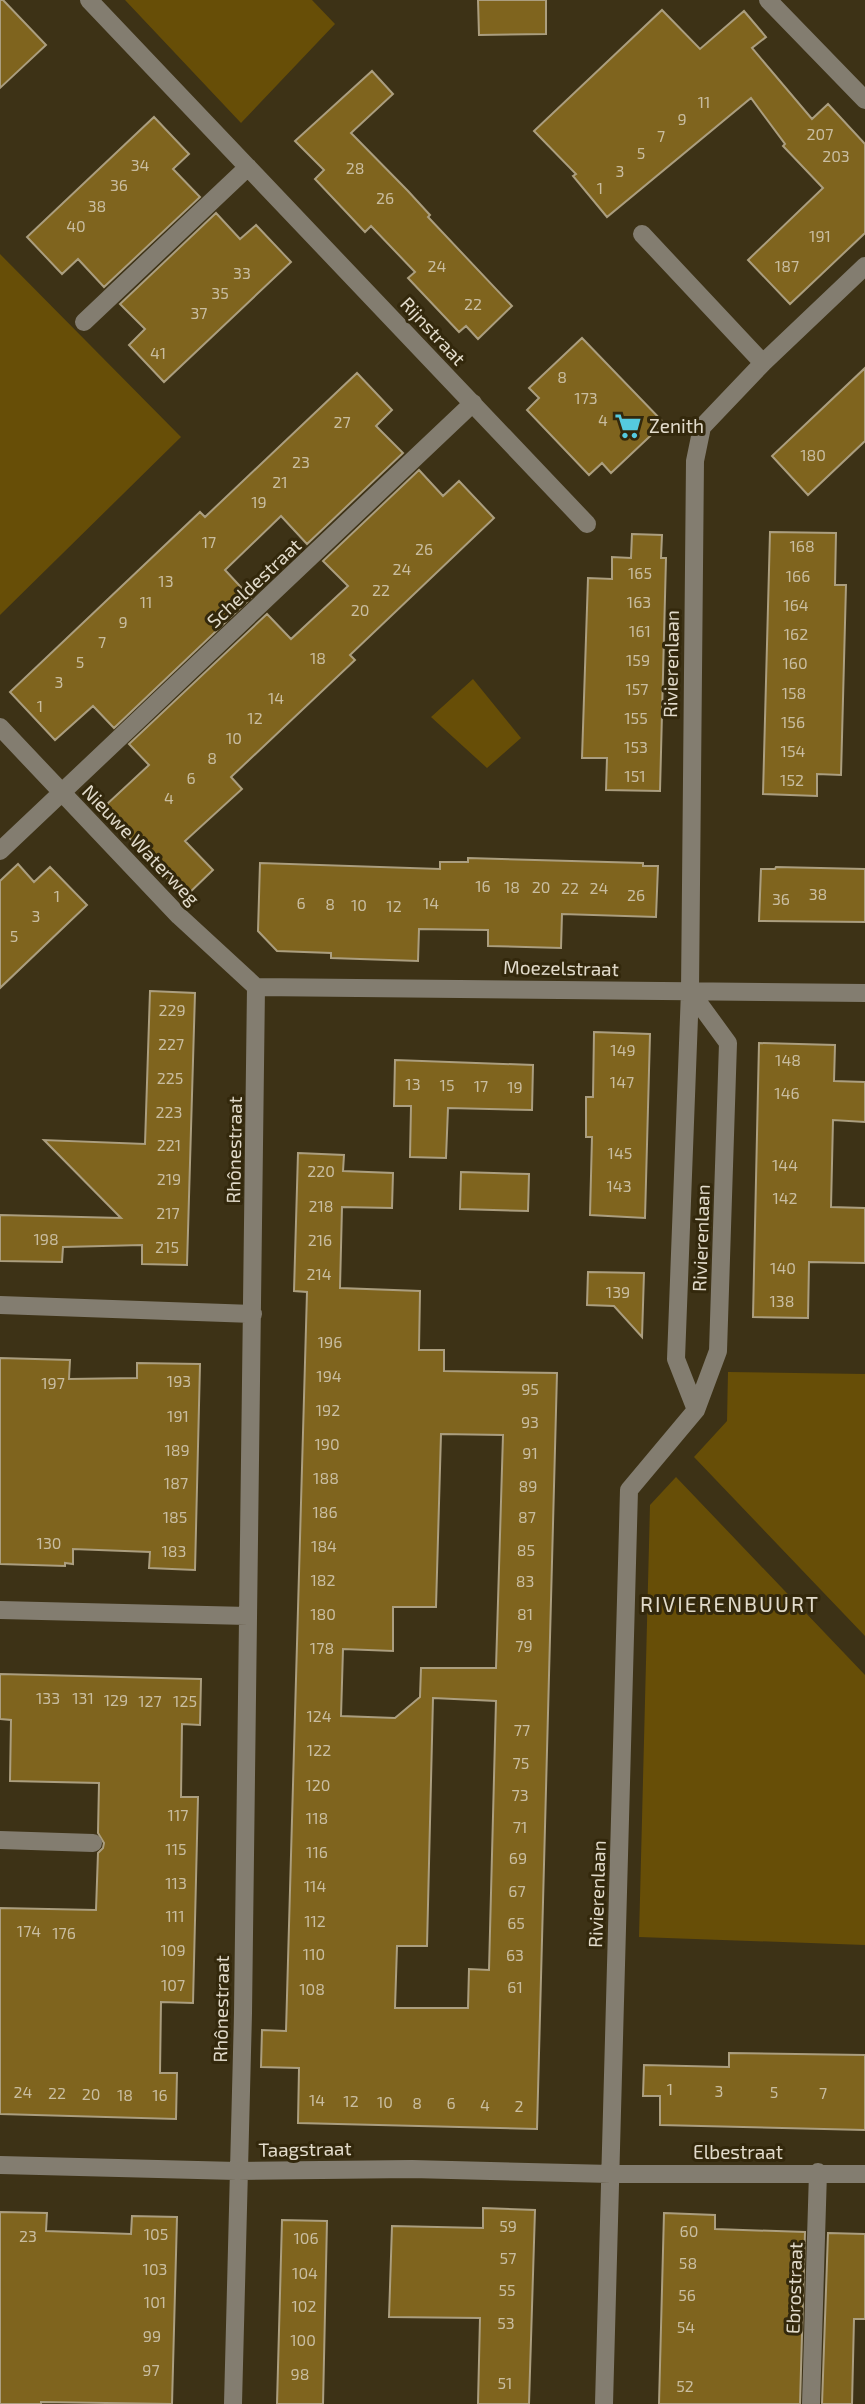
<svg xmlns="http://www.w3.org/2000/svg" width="865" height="2404" viewBox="0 0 865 2404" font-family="'Exo 2',sans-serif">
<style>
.green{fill:#674e07}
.building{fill:#7f641e;stroke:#ab9e7f;stroke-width:2;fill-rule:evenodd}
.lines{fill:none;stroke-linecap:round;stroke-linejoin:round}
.minor{stroke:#837d70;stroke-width:18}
.labels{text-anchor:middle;stroke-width:6;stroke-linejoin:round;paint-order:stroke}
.number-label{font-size:16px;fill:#c9bda0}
.street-label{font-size:19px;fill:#e2dbcb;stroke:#33280c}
.poi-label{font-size:19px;fill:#e2dbcb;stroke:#33280c;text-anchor:start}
.neighbourhood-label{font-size:21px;letter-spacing:2px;fill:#e2dbcb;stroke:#33280c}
</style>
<rect width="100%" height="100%" fill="#3d3216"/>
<!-- green -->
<path class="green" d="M 125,0 L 312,0 L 335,24 L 241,123 Z
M 0,254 L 181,437 L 0,615 Z
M 473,679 L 521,738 L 487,768 L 431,717 Z
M 728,1372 L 865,1374 L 865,1636 L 694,1457 L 727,1421 Z
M 676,1477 L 865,1675 L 865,1945 L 639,1937 L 650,1505 Z"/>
<!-- building -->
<path class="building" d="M 0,0 L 3,0 L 46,45 L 0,88 Z
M 478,0 L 546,0 L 546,34 L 479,35 Z
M 662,10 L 700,49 L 744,11 L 766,37 L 752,48 L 812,119 L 828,104 L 865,144 L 865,233 L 790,304 L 748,260 L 823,188 L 783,146 L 785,144 L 751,98 L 607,217 L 573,176 L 576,174 L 534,131 Z
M 372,71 L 393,94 L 351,133 L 408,191 L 430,215 L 428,217 L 512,306 L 478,339 L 466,326 L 459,332 L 408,278 L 415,272 L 371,226 L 365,232 L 315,179 L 324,170 L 295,141 Z
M 154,117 L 189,154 L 173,169 L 200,197 L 104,287 L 78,259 L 62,274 L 27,237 Z
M 216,213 L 240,239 L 256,225 L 291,262 L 164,382 L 129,345 L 145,329 L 120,304 Z
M 582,338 L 664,423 L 611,473 L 602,463 L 589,475 L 527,410 L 539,398 L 529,388 Z
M 865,368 L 865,441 L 808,495 L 772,456 Z
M 357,373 L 392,410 L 376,426 L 403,453 L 307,544 L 281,516 L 225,570 L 251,598 L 114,728 L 93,706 L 55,740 L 10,692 L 200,512 L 205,517 Z
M 419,470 L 443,496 L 459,481 L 494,518 L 350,655 L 355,660 L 231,777 L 242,789 L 185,841 L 213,870 L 184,898 L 136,843 L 135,844 L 111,818 L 115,814 L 106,805 L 149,765 L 129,744 L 267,614 L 291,639 L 348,586 L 323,561 Z
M 770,532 L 836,533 L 835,585 L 846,585 L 841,775 L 817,774 L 817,796 L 763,794 Z
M 632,534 L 662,535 L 661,558 L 666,558 L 660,791 L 606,790 L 607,758 L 582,758 L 588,578 L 612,579 L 612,557 L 631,558 Z
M 468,858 L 643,863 L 643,866 L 658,866 L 656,917 L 562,914 L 561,948 L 488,946 L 488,930 L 419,929 L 418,961 L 331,958 L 331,953 L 277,951 L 258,931 L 260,863 L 440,869 L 440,862 L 468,862 Z
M 18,864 L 34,882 L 50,867 L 87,905 L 0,988 L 0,881 Z
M 776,867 L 865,869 L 865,922 L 759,921 L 761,869 L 775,869 Z
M 150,991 L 195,993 L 187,1265 L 142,1264 L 142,1245 L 63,1247 L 62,1262 L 0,1261 L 0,1215 L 121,1218 L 44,1140 L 145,1144 Z
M 594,1032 L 650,1034 L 645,1218 L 590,1215 L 592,1137 L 586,1137 L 586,1097 L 593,1097 Z
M 759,1043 L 835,1045 L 834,1081 L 865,1082 L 865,1122 L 833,1120 L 831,1207 L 865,1208 L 865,1263 L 809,1262 L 808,1318 L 753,1317 Z
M 395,1060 L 533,1065 L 532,1110 L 448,1108 L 446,1158 L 410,1157 L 411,1106 L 394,1106 Z
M 298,1153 L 344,1155 L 343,1171 L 393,1173 L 392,1208 L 342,1207 L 340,1288 L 420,1291 L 419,1350 L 444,1350 L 444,1371 L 557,1373 L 537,2129 L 298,2123 L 299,2068 L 261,2067 L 262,2030 L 286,2031 L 307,1292 L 294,1291 ZM 441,1434 L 503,1435 L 496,1668 L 421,1668 L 420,1697 L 395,1718 L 341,1716 L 343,1649 L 393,1651 L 393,1607 L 436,1607 ZM 433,1698 L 496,1701 L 489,1970 L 469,1969 L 468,2008 L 395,2008 L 397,1946 L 427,1946 Z
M 461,1172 L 529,1174 L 528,1211 L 460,1209 Z
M 588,1272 L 644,1273 L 642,1337 L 614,1306 L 587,1305 Z
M 0,1358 L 70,1360 L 69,1379 L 137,1378 L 137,1363 L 200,1364 L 195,1570 L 149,1568 L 150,1552 L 73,1549 L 73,1564 L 65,1563 L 65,1566 L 0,1564 Z
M 0,1674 L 201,1679 L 200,1725 L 182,1724 L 181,1797 L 198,1797 L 193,2003 L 161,2002 L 160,2073 L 177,2073 L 176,2119 L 0,2114 L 0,1908 L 96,1910 L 98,1853 L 103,1848 L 104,1843 L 98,1833 L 99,1783 L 10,1781 L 11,1720 L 0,1719 Z
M 729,2053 L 865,2055 L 865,2130 L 660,2125 L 660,2096 L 643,2096 L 644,2065 L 729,2067 Z
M 483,2208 L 535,2210 L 529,2404 L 478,2404 L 480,2318 L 389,2317 L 392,2226 L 483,2228 Z
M 0,2212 L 47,2213 L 46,2231 L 131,2234 L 132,2216 L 177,2217 L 172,2404 L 41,2402 L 41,2404 L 0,2404 Z
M 664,2213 L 715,2215 L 715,2229 L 805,2232 L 800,2404 L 659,2404 Z
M 282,2220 L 327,2221 L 323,2404 L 277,2404 Z
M 828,2233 L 865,2234 L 865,2319 L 854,2319 L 852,2404 L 822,2404 Z"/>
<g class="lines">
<!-- minor -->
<path class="minor" d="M 89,0 L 587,524
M 768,0 L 865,100
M 642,234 L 763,363
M 84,322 L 248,167
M 0,727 L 179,916 L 256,987
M 0,851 L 473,403
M 256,987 L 865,993
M 0,1305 L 253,1314
M 696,1410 L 676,1359 L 690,991 L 695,461 L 702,427 L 763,363 L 865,266
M 0,1610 L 248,1616
M 0,1840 L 93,1843
M 0,2165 L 237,2171 L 412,2169 L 611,2174 L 865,2174
M 233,2404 L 243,2013 L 256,987
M 604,2404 L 629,1490 L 696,1410 L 718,1351 L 728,1043 L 690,991
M 811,2404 L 818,2172"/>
</g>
<!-- icons -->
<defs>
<g id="supermarket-bare" transform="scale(2.1)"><path d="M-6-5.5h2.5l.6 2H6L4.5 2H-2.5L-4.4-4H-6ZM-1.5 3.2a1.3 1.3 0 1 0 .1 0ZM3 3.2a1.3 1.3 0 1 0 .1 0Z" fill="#55cadf" stroke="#33280c" stroke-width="2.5" paint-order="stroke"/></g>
</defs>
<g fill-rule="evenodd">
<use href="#supermarket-bare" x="628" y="426"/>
</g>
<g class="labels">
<!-- number labels -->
<g class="number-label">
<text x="704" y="108">11</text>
<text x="682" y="125">9</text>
<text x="820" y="140">207</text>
<text x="661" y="142">7</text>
<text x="641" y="159">5</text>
<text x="836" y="162">203</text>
<text x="140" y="171">34</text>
<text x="355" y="174">28</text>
<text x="620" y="177">3</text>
<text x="119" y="191">36</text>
<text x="600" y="194">1</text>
<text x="385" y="204">26</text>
<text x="97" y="212">38</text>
<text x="76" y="232">40</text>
<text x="820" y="242">191</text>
<text x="437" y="272">24</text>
<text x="787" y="272">187</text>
<text x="242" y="279">33</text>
<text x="220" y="299">35</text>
<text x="473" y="310">22</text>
<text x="199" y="319">37</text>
<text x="158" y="359">41</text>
<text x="562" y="383">8</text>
<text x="586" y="404">173</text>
<text x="603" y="426">4</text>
<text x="342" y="428">27</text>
<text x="813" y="461">180</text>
<text x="301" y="468">23</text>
<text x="280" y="488">21</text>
<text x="259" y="508">19</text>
<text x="209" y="548">17</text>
<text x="802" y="552">168</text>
<text x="424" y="555">26</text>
<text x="402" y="575">24</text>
<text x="640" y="579">165</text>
<text x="798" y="582">166</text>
<text x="166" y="587">13</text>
<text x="381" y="596">22</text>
<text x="146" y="608">11</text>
<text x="639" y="608">163</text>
<text x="796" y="611">164</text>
<text x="360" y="616">20</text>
<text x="123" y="628">9</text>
<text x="640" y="637">161</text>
<text x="796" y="640">162</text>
<text x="102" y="648">7</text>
<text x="318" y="664">18</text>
<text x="638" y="666">159</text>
<text x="80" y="668">5</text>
<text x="795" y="669">160</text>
<text x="59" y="688">3</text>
<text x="637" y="695">157</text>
<text x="794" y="699">158</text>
<text x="276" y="704">14</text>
<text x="40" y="712">1</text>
<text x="255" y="724">12</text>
<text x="636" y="724">155</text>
<text x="793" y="728">156</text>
<text x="234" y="744">10</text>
<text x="636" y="753">153</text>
<text x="793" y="757">154</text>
<text x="212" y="764">8</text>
<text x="635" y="782">151</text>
<text x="191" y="784">6</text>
<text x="792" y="786">152</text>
<text x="169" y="804">4</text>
<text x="483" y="892">16</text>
<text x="512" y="893">18</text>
<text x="541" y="893">20</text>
<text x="570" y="894">22</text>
<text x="599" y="894">24</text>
<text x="818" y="900">38</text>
<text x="636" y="901">26</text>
<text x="57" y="902">1</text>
<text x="781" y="905">36</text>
<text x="301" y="909">6</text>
<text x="431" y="909">14</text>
<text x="330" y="910">8</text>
<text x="359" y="911">10</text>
<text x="394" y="912">12</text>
<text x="36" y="922">3</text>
<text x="14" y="942">5</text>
<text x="172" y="1016">229</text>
<text x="171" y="1050">227</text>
<text x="623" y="1056">149</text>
<text x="788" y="1066">148</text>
<text x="170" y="1084">225</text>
<text x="622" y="1088">147</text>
<text x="413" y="1090">13</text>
<text x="447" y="1091">15</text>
<text x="481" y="1092">17</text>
<text x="515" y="1093">19</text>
<text x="787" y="1099">146</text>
<text x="169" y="1118">223</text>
<text x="169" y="1151">221</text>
<text x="620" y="1159">145</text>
<text x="785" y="1171">144</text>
<text x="321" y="1177">220</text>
<text x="169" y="1185">219</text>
<text x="619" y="1192">143</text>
<text x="785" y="1204">142</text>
<text x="321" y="1212">218</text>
<text x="168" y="1219">217</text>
<text x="46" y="1245">198</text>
<text x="320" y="1246">216</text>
<text x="167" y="1253">215</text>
<text x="783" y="1274">140</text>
<text x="319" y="1280">214</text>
<text x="618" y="1298">139</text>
<text x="782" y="1307">138</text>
<text x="330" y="1348">196</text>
<text x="329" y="1382">194</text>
<text x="179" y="1387">193</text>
<text x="53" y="1389">197</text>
<text x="530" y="1395">95</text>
<text x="328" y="1416">192</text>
<text x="178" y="1422">191</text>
<text x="530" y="1428">93</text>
<text x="327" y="1450">190</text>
<text x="177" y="1456">189</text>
<text x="530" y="1459">91</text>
<text x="326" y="1484">188</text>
<text x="176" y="1489">187</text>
<text x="528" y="1492">89</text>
<text x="325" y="1518">186</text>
<text x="175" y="1523">185</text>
<text x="527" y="1523">87</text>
<text x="49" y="1549">130</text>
<text x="324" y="1552">184</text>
<text x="526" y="1556">85</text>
<text x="174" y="1557">183</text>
<text x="323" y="1586">182</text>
<text x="525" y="1587">83</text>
<text x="323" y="1620">180</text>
<text x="525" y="1620">81</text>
<text x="524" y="1652">79</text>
<text x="322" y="1654">178</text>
<text x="48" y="1704">133</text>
<text x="83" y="1704">131</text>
<text x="116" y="1706">129</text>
<text x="150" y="1707">127</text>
<text x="185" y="1707">125</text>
<text x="319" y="1722">124</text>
<text x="522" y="1736">77</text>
<text x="319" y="1756">122</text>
<text x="521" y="1769">75</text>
<text x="318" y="1791">120</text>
<text x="520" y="1801">73</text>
<text x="178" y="1821">117</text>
<text x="317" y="1824">118</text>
<text x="520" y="1833">71</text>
<text x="176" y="1855">115</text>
<text x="317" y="1858">116</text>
<text x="518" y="1864">69</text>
<text x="176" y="1889">113</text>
<text x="315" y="1892">114</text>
<text x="517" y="1897">67</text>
<text x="175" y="1922">111</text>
<text x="315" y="1927">112</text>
<text x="516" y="1929">65</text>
<text x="29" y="1937">174</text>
<text x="64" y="1939">176</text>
<text x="173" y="1956">109</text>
<text x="314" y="1960">110</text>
<text x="515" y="1961">63</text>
<text x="173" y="1991">107</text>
<text x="515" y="1993">61</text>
<text x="312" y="1995">108</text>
<text x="670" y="2095">1</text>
<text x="719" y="2097">3</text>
<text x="23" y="2098">24</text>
<text x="774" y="2098">5</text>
<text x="57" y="2099">22</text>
<text x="823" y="2099">7</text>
<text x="91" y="2100">20</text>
<text x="125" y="2101">18</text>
<text x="160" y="2101">16</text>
<text x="317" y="2106">14</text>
<text x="351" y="2107">12</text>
<text x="385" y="2108">10</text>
<text x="417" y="2109">8</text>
<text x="451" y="2109">6</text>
<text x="485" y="2111">4</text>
<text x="519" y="2112">2</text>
<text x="508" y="2232">59</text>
<text x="689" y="2237">60</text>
<text x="156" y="2240">105</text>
<text x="28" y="2242">23</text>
<text x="306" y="2244">106</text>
<text x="508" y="2264">57</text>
<text x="688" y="2269">58</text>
<text x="155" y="2275">103</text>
<text x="305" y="2279">104</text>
<text x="507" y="2296">55</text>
<text x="687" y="2301">56</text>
<text x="155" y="2308">101</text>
<text x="304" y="2312">102</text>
<text x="506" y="2329">53</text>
<text x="686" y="2333">54</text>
<text x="152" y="2342">99</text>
<text x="303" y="2346">100</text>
<text x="151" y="2376">97</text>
<text x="300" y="2380">98</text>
<text x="505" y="2389">51</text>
<text x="685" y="2392">52</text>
</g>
<!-- street labels -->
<g class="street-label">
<text transform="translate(433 331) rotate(47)" y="7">Rijnstraat</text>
<text transform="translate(254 583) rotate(-43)" y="7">Scheldestraat</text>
<text transform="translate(671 664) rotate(-89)" y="7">Rivierenlaan</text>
<text transform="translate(141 845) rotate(46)" y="7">Nieuwe Waterweg</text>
<text transform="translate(561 968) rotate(1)" y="7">Moezelstraat</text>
<text transform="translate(234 1150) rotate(-89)" y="7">Rhônestraat</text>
<text transform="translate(701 1238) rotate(-88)" y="7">Rivierenlaan</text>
<text transform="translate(597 1894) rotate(-88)" y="7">Rivierenlaan</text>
<text transform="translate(221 2009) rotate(-89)" y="7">Rhônestraat</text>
<text transform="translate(305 2149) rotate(-1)" y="7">Taagstraat</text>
<text x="738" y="2159">Elbestraat</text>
<text transform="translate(794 2288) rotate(-88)" y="7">Ebrostraat</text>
</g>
<!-- poi labels -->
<g class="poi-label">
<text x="649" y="433">Zenith</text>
</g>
<!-- neighbourhood labels -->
<g class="neighbourhood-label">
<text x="730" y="1612">RIVIERENBUURT</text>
</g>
</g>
</svg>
